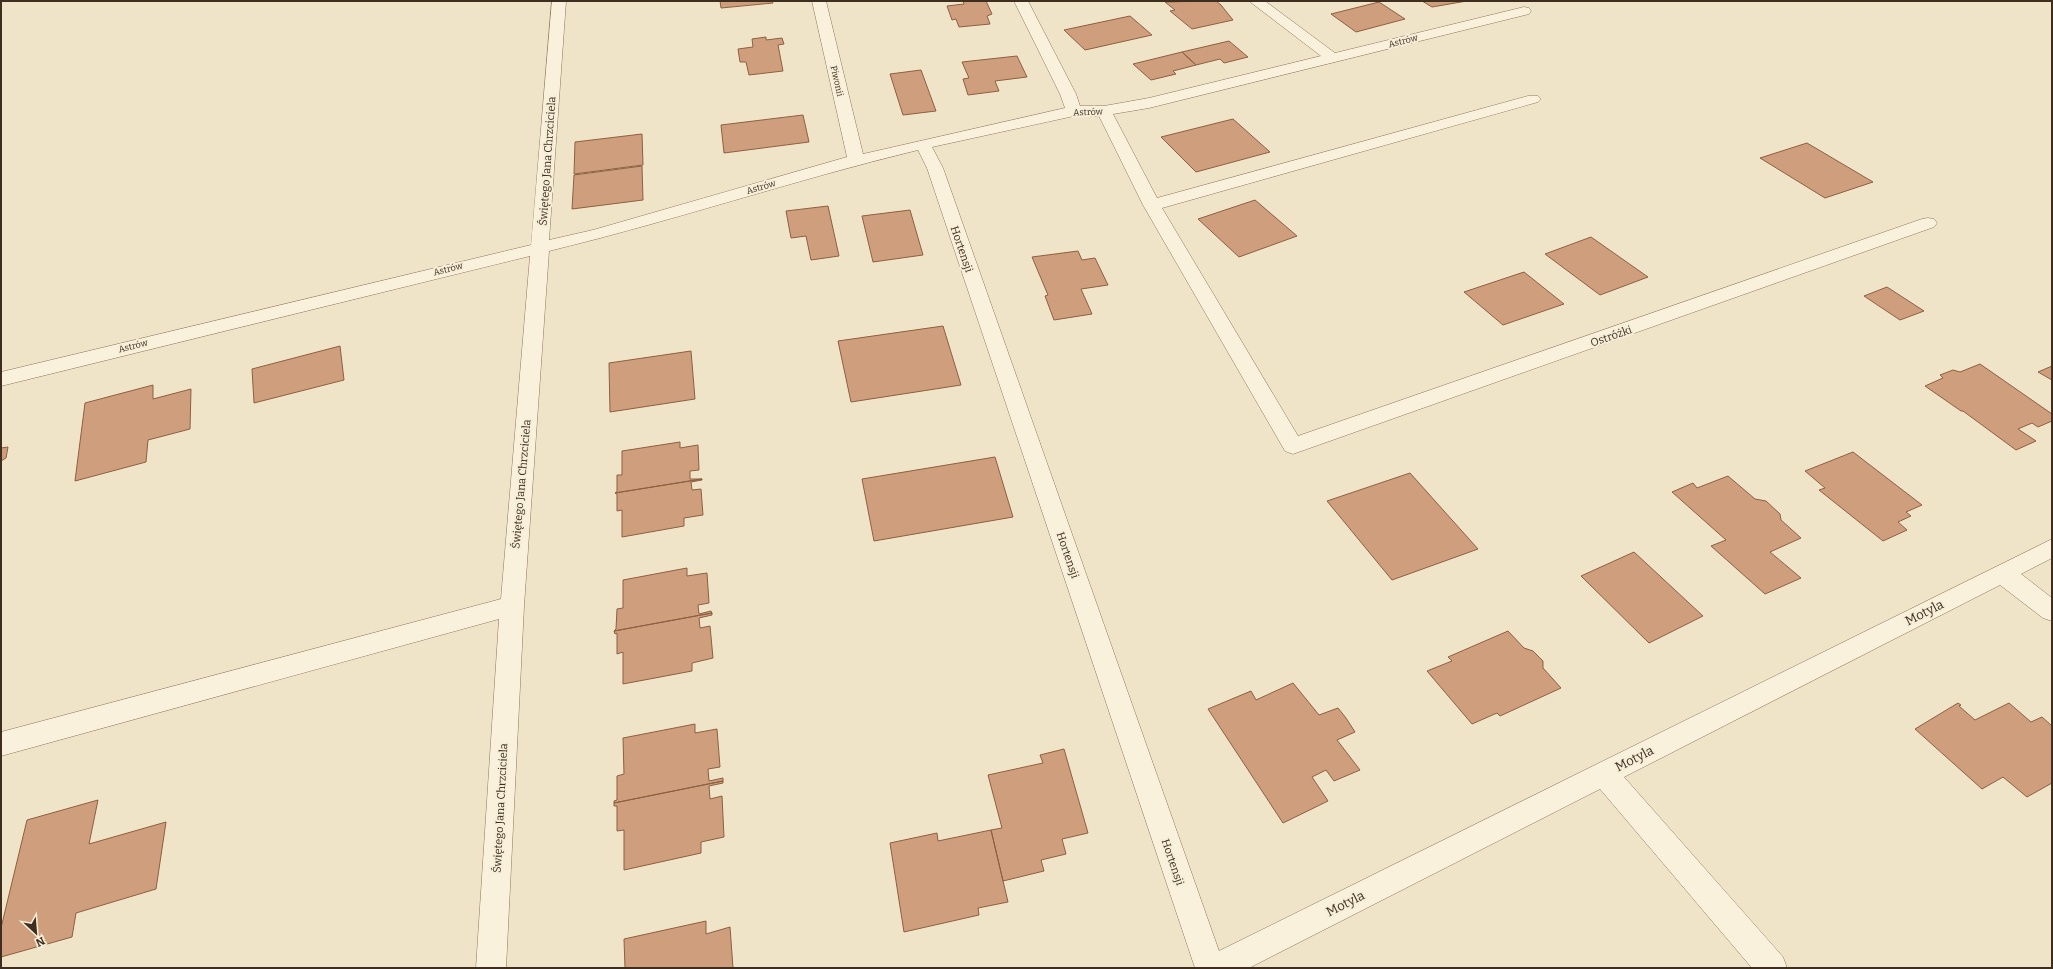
<svg xmlns="http://www.w3.org/2000/svg" width="2053" height="969" viewBox="0 0 2053 969" font-family="Bitter,serif">
<style>
.building{fill:#cf9f7d;stroke:#8d5f41}
.lines{fill:none;stroke-linecap:round;stroke-linejoin:round}
.minor-casing{stroke:#8d765c;stroke-width:1}
.minor{fill:#faf1dc;fill-rule:evenodd}
.labels{text-anchor:middle;stroke-width:4;stroke-linejoin:round;paint-order:stroke}
.far-street-label{font-size:9px;fill:#3d2e20;stroke:#f7eed8}
.street-label{font-size:11px;fill:#3d2e20;stroke:#f7eed8}
.near-street-label{font-size:13px;fill:#3d2e20;stroke:#f7eed8}
</style>
<rect width="100%" height="100%" fill="#f0e4c8"/>
<!-- building -->
<path class="building" d="M 720,1 L 772,1 L 773,3 L 721,8 Z
M 963,1 L 986,1 L 992,14 L 987,16 L 990,24 L 959,27 L 956,19 L 952,20 L 947,6 L 964,4 Z
M 1210,1 L 1216,1 L 1221,5 L 1233,20 L 1192,29 L 1170,11 L 1175,10 L 1165,2 Z
M 1422,1 L 1467,1 L 1432,7 Z
M 1379,2 L 1405,19 L 1356,32 L 1331,14 Z
M 1130,16 L 1152,35 L 1085,50 L 1064,30 Z
M 766,37 L 766,40 L 782,38 L 784,44 L 778,45 L 783,71 L 749,75 L 746,62 L 740,62 L 738,49 L 753,47 L 752,39 Z
M 1229,41 L 1248,57 L 1224,63 L 1220,59 L 1196,65 L 1182,52 Z
M 1182,52 L 1196,65 L 1173,71 L 1176,74 L 1151,80 L 1133,64 Z
M 1017,56 L 1027,77 L 995,81 L 999,91 L 968,95 L 963,79 L 969,78 L 962,62 Z
M 921,70 L 936,111 L 903,115 L 890,74 Z
M 803,115 L 809,142 L 724,153 L 721,125 Z
M 1233,119 L 1270,152 L 1196,172 L 1161,137 Z
M 642,134 L 643,165 L 574,174 L 575,142 Z
M 1807,143 L 1873,182 L 1825,198 L 1760,158 Z
M 642,166 L 643,200 L 572,209 L 574,175 Z
M 1255,200 L 1297,236 L 1239,257 L 1198,219 Z
M 828,206 L 839,256 L 811,260 L 806,236 L 791,238 L 786,211 Z
M 910,210 L 923,255 L 873,262 L 862,216 Z
M 1591,237 L 1648,277 L 1600,295 L 1545,254 Z
M 1078,251 L 1082,260 L 1095,258 L 1108,285 L 1081,289 L 1092,314 L 1054,320 L 1045,296 L 1048,295 L 1032,257 Z
M 1524,272 L 1564,304 L 1503,325 L 1464,292 Z
M 1887,287 L 1924,311 L 1900,320 L 1864,296 Z
M 943,326 L 961,385 L 851,402 L 838,341 Z
M 340,346 L 344,380 L 254,403 L 252,369 Z
M 691,351 L 695,399 L 610,412 L 609,363 Z
M 1980,364 L 2052,414 L 2052,421 L 2038,427 L 2032,423 L 2018,429 L 2036,441 L 2016,450 L 1963,411 L 1961,411 L 1925,386 L 1943,378 L 1940,375 L 1953,370 L 1960,372 Z
M 2052,366 L 2052,380 L 2038,372 Z
M 153,385 L 153,399 L 191,389 L 190,429 L 148,440 L 146,462 L 75,481 L 85,403 Z
M 680,442 L 680,448 L 698,445 L 699,470 L 690,471 L 690,479 L 702,479 L 615,493 L 617,492 L 617,475 L 622,475 L 622,451 Z
M 8,447 L 6,458 L 1,461 L 1,448 Z
M 1853,452 L 1922,505 L 1906,512 L 1911,516 L 1898,522 L 1907,530 L 1883,541 L 1819,490 L 1825,488 L 1805,471 Z
M 995,457 L 1013,517 L 874,541 L 862,479 Z
M 1410,473 L 1478,549 L 1392,580 L 1327,501 Z
M 1728,476 L 1755,499 L 1766,501 L 1780,514 L 1781,520 L 1801,538 L 1770,552 L 1801,578 L 1765,594 L 1711,546 L 1726,540 L 1672,492 L 1693,483 L 1697,488 Z
M 702,479 L 702,480 L 691,482 L 692,490 L 701,489 L 703,515 L 684,518 L 684,526 L 622,537 L 622,510 L 617,511 L 617,494 L 615,493 Z
M 1634,552 L 1703,616 L 1649,643 L 1581,576 Z
M 687,568 L 687,576 L 707,573 L 709,603 L 698,605 L 699,614 L 711,611 L 712,613 L 614,631 L 616,629 L 617,609 L 623,608 L 623,580 Z
M 712,613 L 712,615 L 699,618 L 700,628 L 710,626 L 713,658 L 692,663 L 692,671 L 623,684 L 623,652 L 617,654 L 617,633 L 615,634 L 614,631 Z
M 1508,631 L 1524,648 L 1533,651 L 1543,661 L 1543,668 L 1561,688 L 1500,716 L 1497,713 L 1472,724 L 1427,671 L 1452,661 L 1448,657 Z
M 1293,683 L 1319,715 L 1338,708 L 1346,718 L 1355,732 L 1337,740 L 1360,770 L 1334,781 L 1326,770 L 1312,777 L 1328,801 L 1283,823 L 1208,709 L 1251,691 L 1256,700 Z
M 1958,703 L 1961,705 L 1959,706 L 1975,720 L 2009,703 L 2031,722 L 2042,717 L 2052,726 L 2052,783 L 2027,797 L 2003,777 L 1982,789 L 1915,729 Z
M 695,724 L 695,733 L 717,729 L 720,767 L 708,769 L 709,781 L 723,778 L 723,781 L 614,803 L 614,801 L 617,800 L 617,776 L 624,774 L 623,738 Z
M 1064,749 L 1088,833 L 1062,839 L 1066,854 L 1041,860 L 1044,871 L 1003,881 L 991,830 L 1002,828 L 988,775 L 1043,763 L 1040,755 Z
M 723,781 L 723,783 L 709,786 L 710,799 L 722,796 L 724,837 L 701,842 L 701,853 L 624,870 L 624,830 L 617,831 L 617,806 L 614,806 L 614,803 Z
M 98,800 L 89,844 L 166,822 L 156,889 L 76,913 L 72,937 L 1,957 L 1,928 L 27,820 Z
M 991,830 L 1008,902 L 978,908 L 979,915 L 904,932 L 890,843 L 937,833 L 938,841 Z
M 706,921 L 706,934 L 730,927 L 733,968 L 625,968 L 624,939 Z"/>
<g class="lines">
<!-- minor casing -->
<g class="minor-casing">
<path id="minor" d="M 552,1 L 566,1 L 549,240 L 593,230 L 847,157 L 812,1 L 826,1 L 863,154 L 1065,108 L 1060,94 L 1014,1 L 1028,1 L 1076,94 L 1080,106 L 1104,106 L 1149,98 L 1321,56 L 1249,1 L 1265,1 L 1335,53 L 1524,7 L 1529,8 L 1531,11 L 1529,14 L 1149,108 L 1113,114 L 1157,198 L 1528,96 L 1538,96 L 1541,99 L 1538,102 L 1162,208 L 1298,436 L 1922,219 L 1928,218 L 1934,219 L 1937,223 L 1934,227 L 1293,454 L 1285,451 L 1143,205 L 1099,116 L 1074,116 L 932,147 L 943,168 L 1219,951 L 2052,539 L 2052,558 L 2021,574 L 2052,598 L 2052,621 L 2043,618 L 2000,585 L 1624,777 L 1783,957 L 1787,968 L 1752,968 L 1600,789 L 1249,968 L 1195,968 L 927,168 L 918,150 C 794,180 673,221 549,251 L 524,606 L 506,968 L 476,968 L 499,619 L 1,756 L 1,732 L 501,599 L 530,256 L 1,386 L 1,372 L 531,245 Z"/>
</g>
<!-- minor -->
<use href="#minor" class="minor"/>
</g>
<g class="labels">
<!-- far-street labels -->
<g class="far-street-label">
<text transform="translate(1403 41) rotate(-14)" y="3">Astrów</text>
<text transform="translate(837 81) rotate(77)" y="3">Piwonii</text>
<text transform="translate(1088 112) rotate(-2)" y="3">Astrów</text>
<text transform="translate(761 187) rotate(-16)" y="3">Astrów</text>
<text transform="translate(448 269) rotate(-14)" y="3">Astrów</text>
<text transform="translate(133 346) rotate(-14)" y="3">Astrów</text>
</g>
<!-- street labels -->
<g class="street-label">
<text transform="translate(547 161) rotate(-86)" y="4">Świętego Jana Chrzciciela</text>
<text transform="translate(962 249) rotate(71)" y="4">Hortensji</text>
<text transform="translate(1611 336) rotate(-19)" y="4">Ostróżki</text>
<text transform="translate(521 484) rotate(-85)" y="4">Świętego Jana Chrzciciela</text>
<text transform="translate(1068 555) rotate(71)" y="4">Hortensji</text>
<text transform="translate(500 808) rotate(-87)" y="4">Świętego Jana Chrzciciela</text>
<text transform="translate(1173 862) rotate(71)" y="4">Hortensji</text>
</g>
<!-- near-street labels -->
<g class="near-street-label">
<text transform="translate(1924 612) rotate(-27)" y="5">Motyla</text>
<text transform="translate(1634 758) rotate(-27)" y="5">Motyla</text>
<text transform="translate(1345 903) rotate(-27)" y="5">Motyla</text>
</g>
</g>
<!-- border -->
<rect width="2053" height="969" fill="none" stroke="#3d2e20" stroke-width="4"/>
<!-- north arrow -->
<g transform="translate(36 933) rotate(154)" stroke="#f7eed8" stroke-width="3" paint-order="stroke">
<path d="M0-3L7 15L0 10L-7 15Z" fill="#3d2e20"/>
<text y="-6" font-size="11" font-weight="bold" text-anchor="middle" fill="#3d2e20">N</text>
</g>
</svg>
